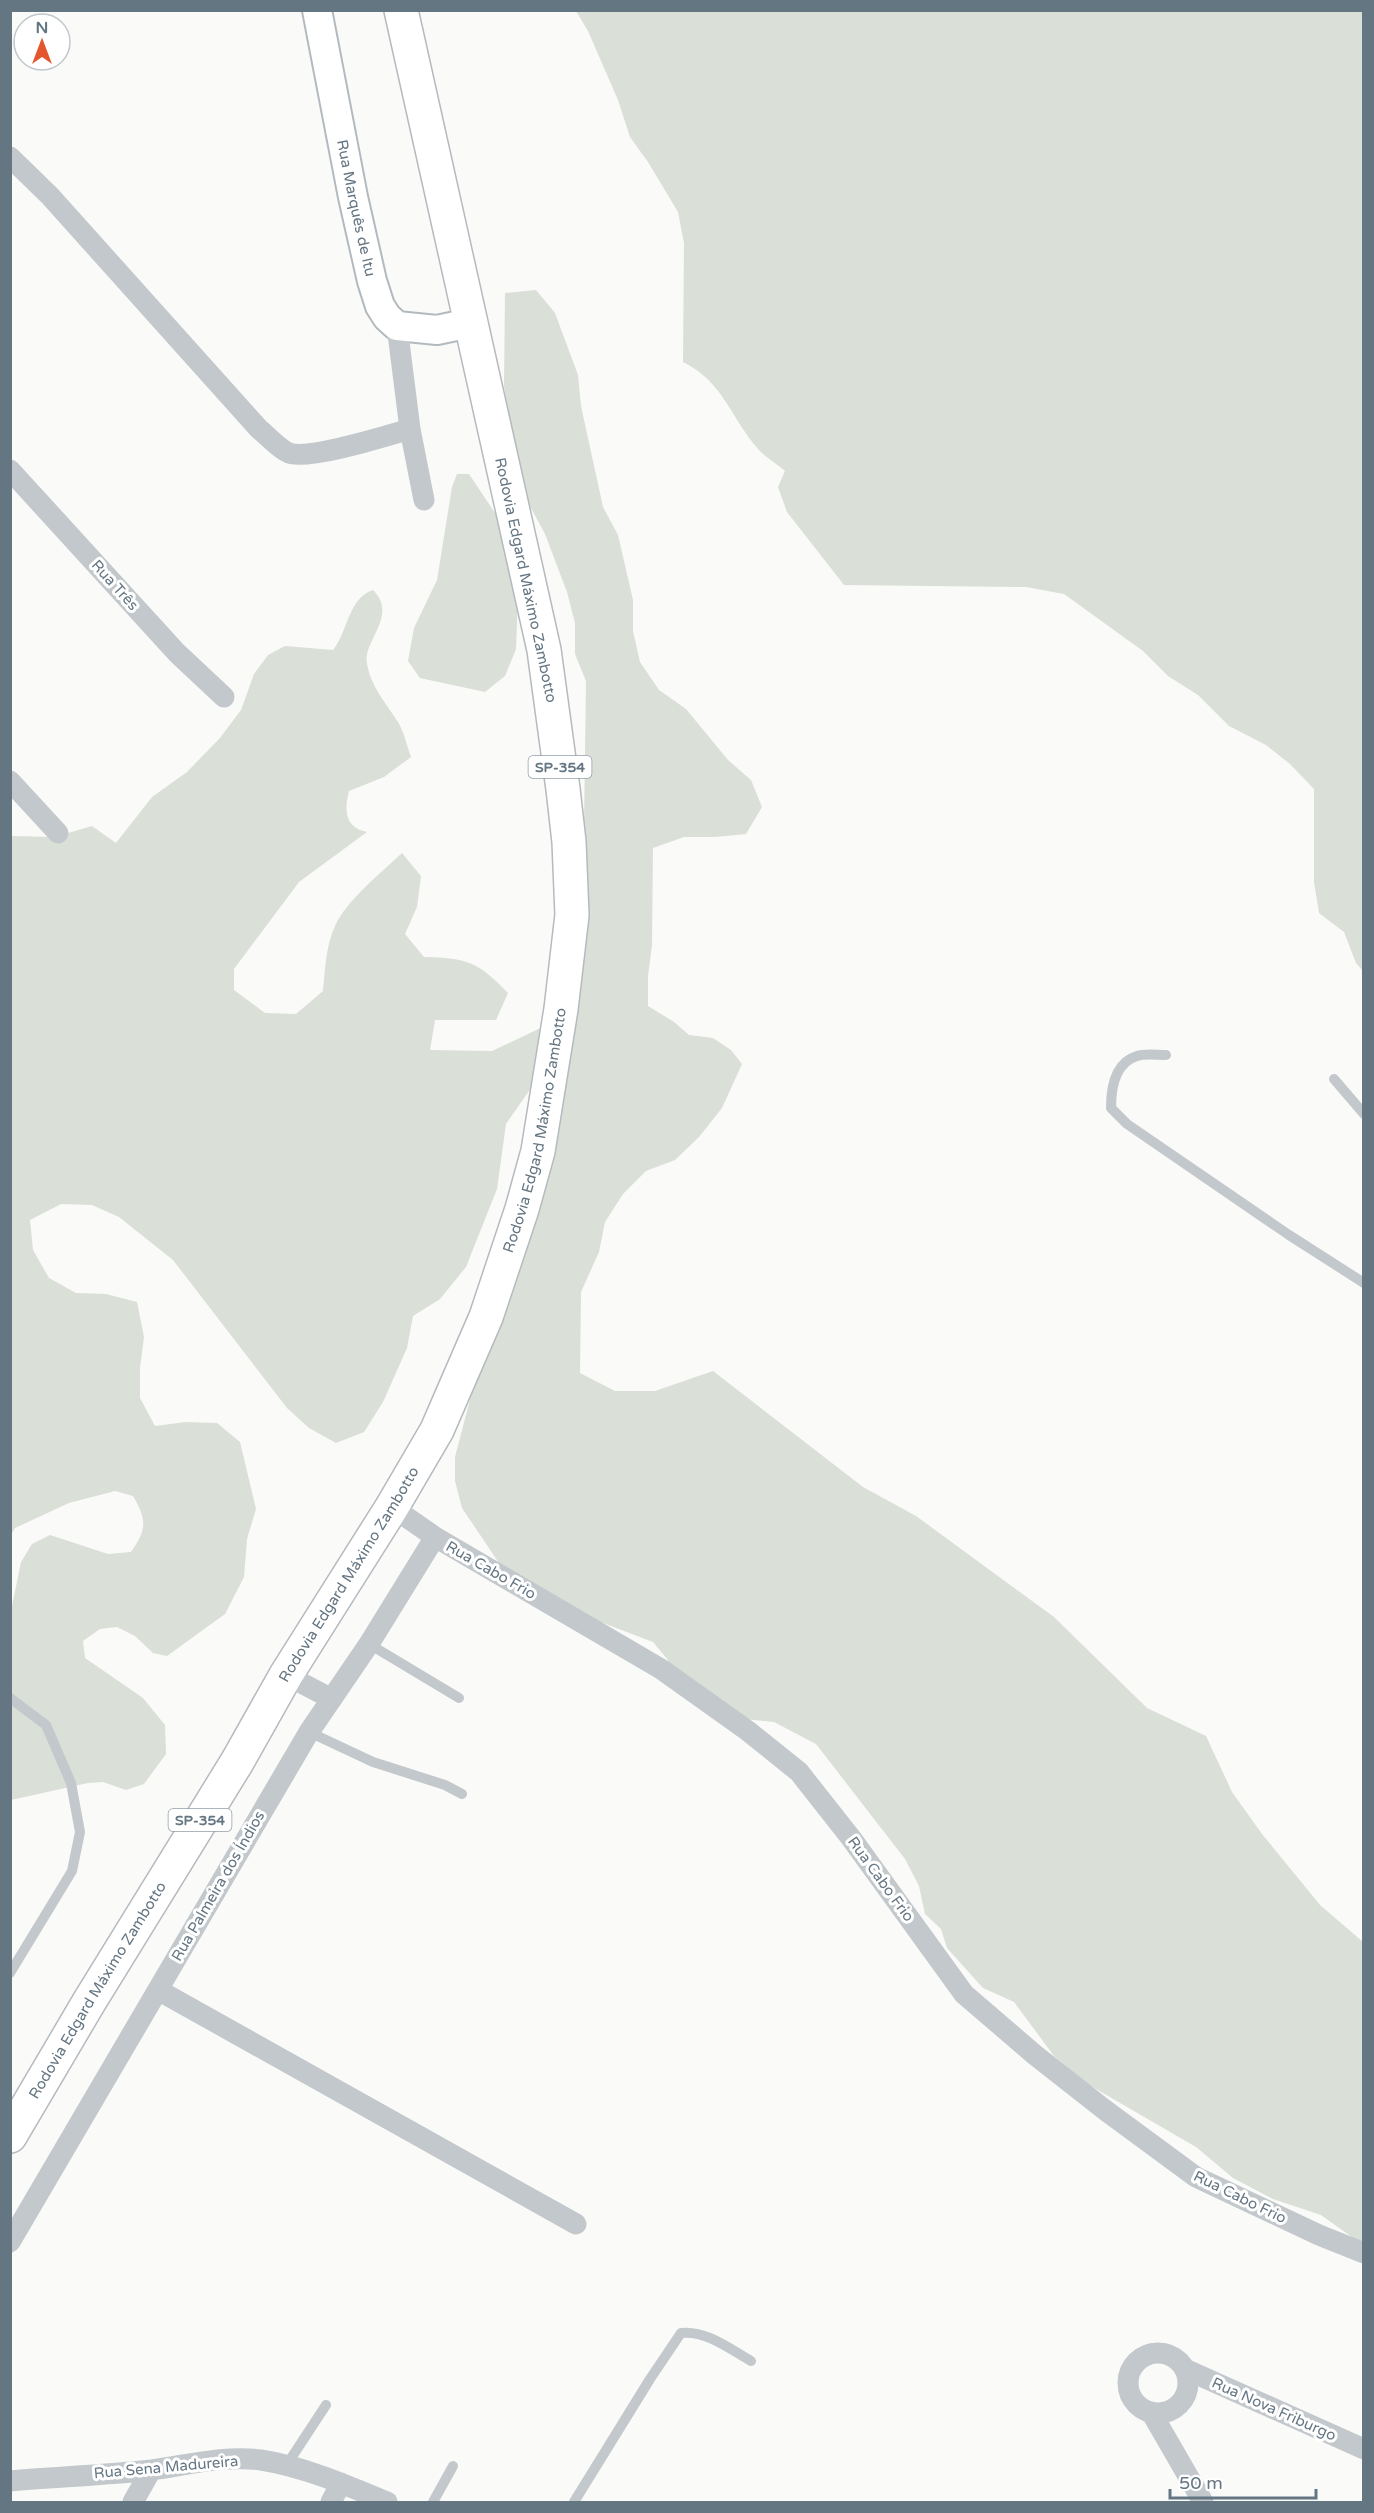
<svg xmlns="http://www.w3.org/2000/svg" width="1374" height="2513" viewBox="0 0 1374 2513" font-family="'Varela Round',sans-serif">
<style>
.green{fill:#dadfd7}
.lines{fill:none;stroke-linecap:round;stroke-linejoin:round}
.secondary-casing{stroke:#b3babf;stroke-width:32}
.primary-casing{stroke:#b5babe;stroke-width:36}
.service{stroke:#c3c8cc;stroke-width:10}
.minor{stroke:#c3c8cc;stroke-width:21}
.secondary{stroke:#fff;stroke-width:28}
.primary{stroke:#fff;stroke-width:33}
.labels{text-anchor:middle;stroke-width:6;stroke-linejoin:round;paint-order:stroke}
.shield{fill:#fff;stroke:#939fa8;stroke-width:1.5}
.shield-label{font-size:14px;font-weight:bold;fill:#657683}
.street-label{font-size:15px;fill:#657683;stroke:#fff}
</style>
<rect width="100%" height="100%" fill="#fafaf8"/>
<!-- green -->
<path class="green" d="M 576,11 L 1363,11 L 1363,971 L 1356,963 L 1344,932 L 1319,913 L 1314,882 L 1314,789 L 1290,764 L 1266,745 L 1229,726 L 1198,695 L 1168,676 L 1143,651 L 1064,594 L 1026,587 L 844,585 L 787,512 L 778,487 L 785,471 C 777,464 766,458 759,450 C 731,419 724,382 683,362 L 684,243 L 678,212 L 648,162 L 630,137 L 618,100 L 588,31 Z
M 536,290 L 555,313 L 578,375 L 581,406 L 603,507 L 618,535 L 633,600 L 633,631 L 640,662 L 659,690 L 686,709 L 728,760 L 751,780 L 762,807 L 746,834 L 715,837 L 684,837 L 653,848 L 652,945 L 648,976 L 648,1006 L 674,1022 L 689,1035 L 713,1038 L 731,1050 L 742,1064 L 722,1108 L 699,1137 L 675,1160 L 646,1171 L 623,1194 L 605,1222 L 599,1252 L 581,1292 L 580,1373 L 615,1391 L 655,1391 L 713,1371 L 863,1487 L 916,1516 L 1054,1617 L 1147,1708 L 1206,1736 L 1232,1792 L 1262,1834 L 1320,1905 L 1363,1942 L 1363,2245 L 1321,2215 L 1273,2199 L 1233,2178 L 1196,2147 L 1084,2082 L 1054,2056 L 1014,2002 L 983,1988 L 947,1948 L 941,1929 L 925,1914 L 919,1886 L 905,1859 L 816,1744 L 774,1722 L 733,1718 L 669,1683 L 668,1660 L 653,1642 L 561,1607 L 511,1581 L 462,1508 L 455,1481 L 455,1457 L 582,971 L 586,681 L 575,654 L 575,623 L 567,592 L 545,534 L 530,506 L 519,479 L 504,386 L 505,293 Z
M 457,474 L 469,474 L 507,531 L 519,569 L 516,649 L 505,676 L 485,692 L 420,678 L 408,661 L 414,628 L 437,580 L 452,487 Z
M 373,590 C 399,616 362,641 367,664 C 371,687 386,703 398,722 C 404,732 407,746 411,757 L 384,777 L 349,791 C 344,810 345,828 367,832 L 299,882 L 234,969 L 234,990 L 265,1013 L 296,1014 L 323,991 C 325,970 326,945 335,926 C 347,900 381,873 402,853 L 421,876 L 417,907 L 405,934 L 424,957 C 468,958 478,962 508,993 L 496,1020 L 435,1020 L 430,1050 L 492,1051 L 547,1025 L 540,1075 L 506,1124 L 497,1189 L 466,1267 L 440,1299 L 413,1316 L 407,1348 L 383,1402 L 364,1432 L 336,1443 L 309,1428 L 287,1408 L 173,1260 L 119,1217 L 92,1205 L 61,1204 L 30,1220 L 33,1250 L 49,1278 L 76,1293 L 106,1294 L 137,1302 L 144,1337 L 140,1368 L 140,1398 L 155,1426 L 186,1422 L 217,1423 L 240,1442 L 256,1509 L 247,1539 L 244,1577 L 225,1614 L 167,1656 L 153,1653 L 135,1636 L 117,1627 L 100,1629 L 83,1641 L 85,1658 L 143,1698 L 165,1725 L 166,1754 L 144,1784 L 126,1790 L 103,1782 L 88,1783 L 11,1800 L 10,1616 L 21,1562 L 32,1544 L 50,1535 L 108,1554 L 131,1552 C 147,1529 147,1520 133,1496 L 115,1491 L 69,1503 L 15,1528 L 11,1535 L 11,836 L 55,837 L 92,826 L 116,843 L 152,797 L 187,772 L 220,738 L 241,710 L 254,674 L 268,655 L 285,646 L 333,650 C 348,632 348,598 373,590 Z"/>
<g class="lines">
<!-- secondary casing -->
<g class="secondary-casing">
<g id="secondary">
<path id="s1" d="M 317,10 L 353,197 L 372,281 L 380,306 L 387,317 L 397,326 L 437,330 L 470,323"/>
</g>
</g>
<!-- primary casing -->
<g class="primary-casing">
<g id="primary">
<path id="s2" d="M 10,2136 L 89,2002 L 237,1762 L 286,1675 L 392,1507 L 437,1430 L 486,1317 L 522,1209 L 538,1151 L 561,1009 L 572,915 L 569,842 L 563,789 L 544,650 L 401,10"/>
</g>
</g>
<!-- service -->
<path class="service" d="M 1166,1055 C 1157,1055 1145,1053 1137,1056 C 1114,1063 1111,1089 1111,1108 L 1127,1124 L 1289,1235 L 1364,1283
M 1334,1079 L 1364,1114
M 369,1644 L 459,1698
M 10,1698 L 46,1725 L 71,1783 L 80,1832 L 72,1871 L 10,1973
M 309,1732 L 373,1762 L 445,1785 L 462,1794
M 286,2466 L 326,2405
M 433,2502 L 453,2466
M 574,2502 L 650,2379 L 681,2333 C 706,2330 730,2349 751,2361"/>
<!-- minor -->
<path class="minor" d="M 10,157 L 50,196 L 259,429 C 268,436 279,449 289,453 C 310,460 386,436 410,429
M 397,326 L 410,429 L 424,500
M 10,470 L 177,653 L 224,697
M 10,781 L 58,833
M 392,1507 L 435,1537 L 661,1669 L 748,1731 L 799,1772 L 851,1838 L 964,1994 L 1035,2055 L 1105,2110 L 1196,2177 L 1319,2235 L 1364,2253
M 286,1675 L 332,1699
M 158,1990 L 576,2224
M 10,2242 L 309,1732 L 369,1644 L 435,1537
M1128 2383a30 30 0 1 1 60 0a30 30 0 1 1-60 0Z
M 1185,2369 L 1364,2449
M 1151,2412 L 1203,2502
M 10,2481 C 57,2477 105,2475 152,2470 C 188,2465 225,2455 261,2460 C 305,2467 346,2485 387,2502
M 133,2502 L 151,2470
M 331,2502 L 341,2483"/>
<!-- secondary -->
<use href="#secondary" class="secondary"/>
<!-- primary -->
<use href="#primary" class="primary"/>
</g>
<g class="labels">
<!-- shield labels -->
<g class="shield">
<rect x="528.5" y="756" width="63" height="22" rx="4.5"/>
<rect x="168.5" y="1809" width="63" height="22" rx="4.5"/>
</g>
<g class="shield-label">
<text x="560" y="772">SP-354</text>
<text x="200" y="1825">SP-354</text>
</g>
<!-- street labels -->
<g class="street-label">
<text dy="5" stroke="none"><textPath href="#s1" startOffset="202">Rua Marquês de Itu</textPath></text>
<text transform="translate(526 580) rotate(78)" y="5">Rodovia Edgard Máximo Zambotto</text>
<text transform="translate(115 585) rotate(48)" y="5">Rua Três</text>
<text dy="5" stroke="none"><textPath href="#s2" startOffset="1142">Rodovia Edgard Máximo Zambotto</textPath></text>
<text transform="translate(491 1570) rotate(30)" y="5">Rua Cabo Frio</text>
<text dy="5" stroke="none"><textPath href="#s2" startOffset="656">Rodovia Edgard Máximo Zambotto</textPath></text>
<text transform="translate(881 1879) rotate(54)" y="5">Rua Cabo Frio</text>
<text transform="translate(218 1886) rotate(-60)" y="5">Rua Palmeira dos Índios</text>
<text dy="5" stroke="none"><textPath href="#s2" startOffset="170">Rodovia Edgard Máximo Zambotto</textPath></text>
<text transform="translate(1240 2197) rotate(26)" y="5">Rua Cabo Frio</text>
<text transform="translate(1274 2409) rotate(24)" y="5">Rua Nova Friburgo</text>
<text transform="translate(166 2467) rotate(-5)" y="5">Rua Sena Madureira</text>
</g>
</g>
<!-- border -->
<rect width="1374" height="2513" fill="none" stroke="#657683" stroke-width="24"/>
<!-- north arrow -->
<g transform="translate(42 42)"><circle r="28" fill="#ffffff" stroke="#c1c8cd" stroke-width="1.5"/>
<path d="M0-4.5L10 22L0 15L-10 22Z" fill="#e4572e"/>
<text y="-9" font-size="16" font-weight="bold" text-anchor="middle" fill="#657683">N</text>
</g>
<!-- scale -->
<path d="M1170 2489v9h146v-9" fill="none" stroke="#657683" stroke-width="3"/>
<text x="1179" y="2489" font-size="18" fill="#657683" stroke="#ffffff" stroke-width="4.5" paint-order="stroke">50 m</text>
</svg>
